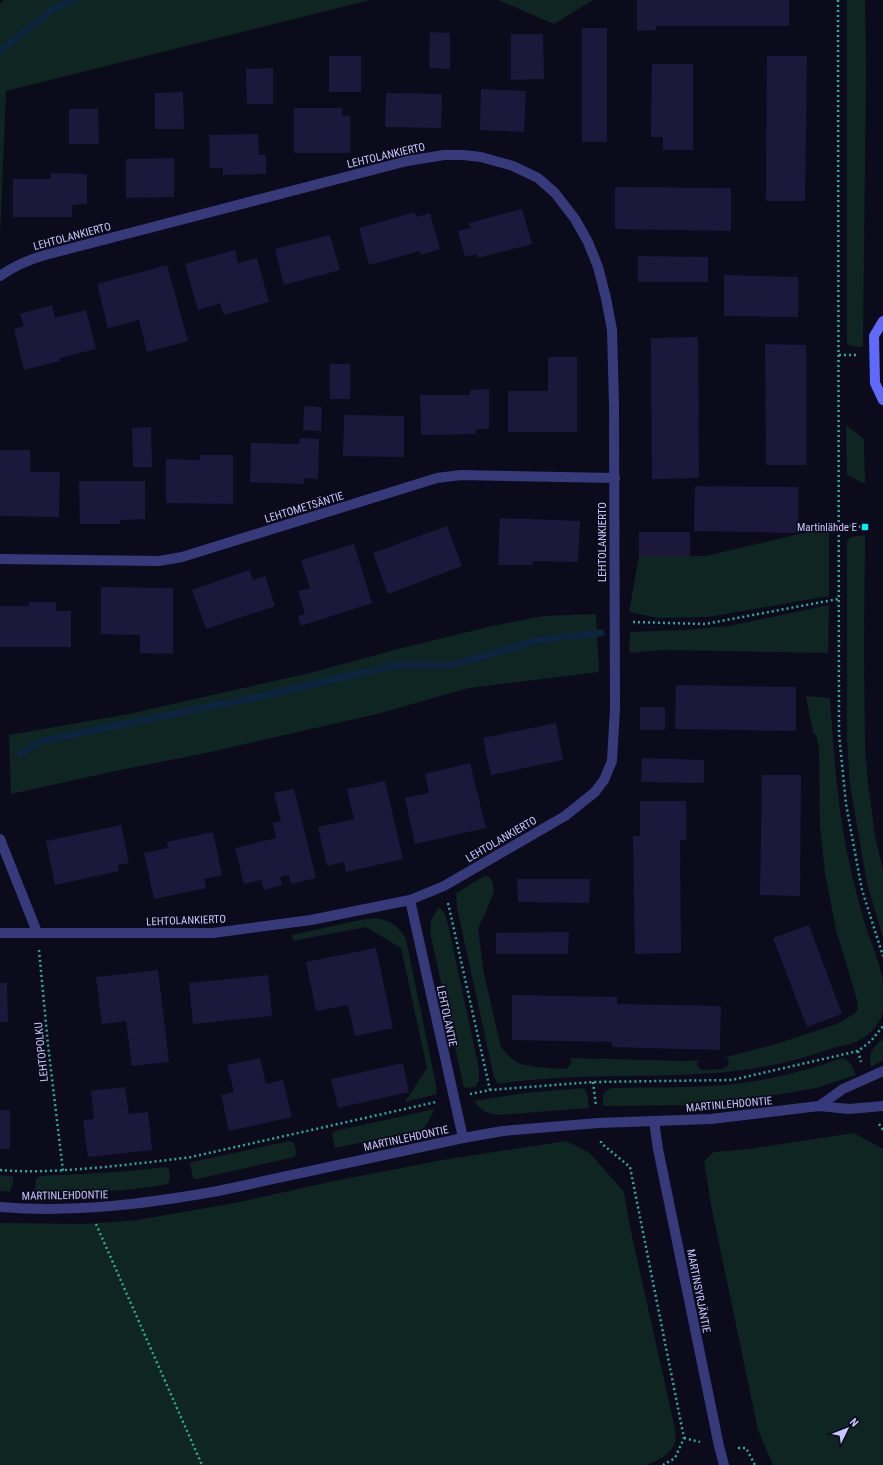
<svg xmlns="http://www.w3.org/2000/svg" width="883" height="1465" viewBox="0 0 883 1465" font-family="'Roboto Condensed',sans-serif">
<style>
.green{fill:#0e2522}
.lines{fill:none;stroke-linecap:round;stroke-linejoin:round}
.stream{stroke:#0c243e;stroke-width:7}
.building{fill:#1b183c}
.path{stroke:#2eaa97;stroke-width:2.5;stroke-dasharray:2 3;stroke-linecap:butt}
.minor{stroke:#373a7a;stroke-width:10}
.tertiary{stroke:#373a7a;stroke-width:10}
.secondary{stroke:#5f6afc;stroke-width:10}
.poi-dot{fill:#04ecec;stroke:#0c0b1b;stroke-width:1.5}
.labels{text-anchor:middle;stroke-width:3.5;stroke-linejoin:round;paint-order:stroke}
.street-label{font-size:11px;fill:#c7c6fe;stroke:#0c0b1b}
.poi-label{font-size:11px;fill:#c7c6fe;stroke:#0c0b1b;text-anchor:end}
</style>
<rect width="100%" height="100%" fill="#0c0b1b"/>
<!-- green -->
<path class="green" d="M 4,0 L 370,0 L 6,91 L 0,237 L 0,4 Z
M 498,0 L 593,0 L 554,24 Z
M 847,0 L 865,0 L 866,69 L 863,347 L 850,346 L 847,343 Z
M 846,425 L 864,439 L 865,484 L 847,475 Z
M 829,527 L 829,596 L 708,617 L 658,618 L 629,612 L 639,556 L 706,556 Z
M 865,535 L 864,648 L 865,748 L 868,783 L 875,836 L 883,870 L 883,938 L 867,883 L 850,785 L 847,740 L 847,541 L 851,537 Z
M 829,605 L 828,653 L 663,650 L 629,653 L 630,632 L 684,630 L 729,626 Z
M 596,614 L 599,672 L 469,688 L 377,714 L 206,753 L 120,770 L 11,794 L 9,735 L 129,714 L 221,693 L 310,673 L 398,649 L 488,627 L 543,616 Z
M 806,696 L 830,698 C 834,753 837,807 849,861 C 853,882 859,903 865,924 C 871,942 879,961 883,980 C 883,988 883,999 883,1009 C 882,1025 865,1040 850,1044 C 844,1046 838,1046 833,1048 C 799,1060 762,1069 726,1072 C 677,1077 627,1075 578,1077 C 551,1078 524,1080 498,1084 L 494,1077 L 457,908 L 456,893 L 485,876 L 489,877 L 492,881 L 494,891 L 490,902 L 478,929 L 484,974 L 501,1047 L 511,1058 L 520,1064 L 536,1067 L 566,1069 L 570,1065 L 572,1061 L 569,1058 L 683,1061 L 701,1060 L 697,1062 L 697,1066 L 702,1070 L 723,1069 L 728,1065 L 729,1061 L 727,1058 L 722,1058 L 776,1044 L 837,1024 L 854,1014 L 858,1009 L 857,1000 L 836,930 L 825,873 L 820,827 L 819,749 L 816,735 L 813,733 Z
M 439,907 C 445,911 446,918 448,924 L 479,1069 L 479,1081 L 475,1087 L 464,1088 L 430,932 L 431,920 Z
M 375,918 C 390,920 399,926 406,939 L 436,1085 L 437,1094 L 405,1102 L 427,1068 L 401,948 L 366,927 L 293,941 L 292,935 L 360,920 Z
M 883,1038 L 883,1060 L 871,1067 C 868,1050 873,1050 883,1038 Z
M 843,1058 C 851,1061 853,1068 856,1075 L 816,1088 L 748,1100 L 700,1105 L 603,1106 L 603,1096 L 605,1091 L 612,1088 C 661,1087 712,1089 761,1080 C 789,1075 816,1067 843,1058 Z
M 584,1088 L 587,1093 L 589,1108 L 499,1115 C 487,1114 480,1110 474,1101 L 524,1093 Z
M 435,1109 L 425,1127 L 420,1130 L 335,1148 L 332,1134 L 335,1131 Z
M 854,1133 L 883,1149 L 883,1465 L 773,1465 L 758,1430 L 712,1210 L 704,1161 L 714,1152 L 748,1149 Z
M 289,1141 L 294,1143 L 296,1150 L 295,1157 L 197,1179 L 193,1178 L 190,1163 L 192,1162 Z
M 566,1141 L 590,1153 L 624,1192 L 630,1227 L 675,1429 C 675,1433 676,1438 675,1442 C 671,1455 657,1461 646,1465 L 0,1465 L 0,1223 L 86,1224 L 137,1220 L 235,1203 L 329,1182 L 442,1160 Z
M 166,1167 L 169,1169 L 170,1177 L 168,1184 C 125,1192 80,1192 36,1194 L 35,1191 L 36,1179 L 40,1176 L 119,1172 Z
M 0,1175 L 10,1176 L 13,1177 L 13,1183 L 10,1192 L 0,1191 Z"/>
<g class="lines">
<!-- stream -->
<path class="stream" d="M 0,51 L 55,8 L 74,0
M 20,754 L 42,741 L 271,694 L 396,665 L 452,665 L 539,640 L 601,633"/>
</g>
<!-- building -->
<path class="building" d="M 637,0 L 789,0 L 789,26 L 656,26 L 656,30 L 637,31 Z
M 582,28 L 607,28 L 607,142 L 582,142 Z
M 430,32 L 450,33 L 450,69 L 429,68 Z
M 511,34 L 543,34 L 544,79 L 511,80 Z
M 329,56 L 361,56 L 361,92 L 329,92 Z
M 767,56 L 807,56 L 805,201 L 766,201 Z
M 652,64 L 693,64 L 693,150 L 663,150 L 663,137 L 651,137 Z
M 273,68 L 273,104 L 247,104 L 246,69 Z
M 481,89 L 526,91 L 524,132 L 480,130 Z
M 183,92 L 184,129 L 155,129 L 155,93 Z
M 386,93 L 442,94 L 441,128 L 385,127 Z
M 294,108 L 342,108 L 342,116 L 350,116 L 350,153 L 294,153 Z
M 69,109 L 98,109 L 99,144 L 69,144 Z
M 258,134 L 259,155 L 266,155 L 266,174 L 223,175 L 223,168 L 210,168 L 209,135 Z
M 174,158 L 174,197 L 126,198 L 126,159 Z
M 51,173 L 87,174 L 87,204 L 72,205 L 72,217 L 13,217 L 13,179 L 51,179 Z
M 615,187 L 731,188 L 731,231 L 615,229 Z
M 522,209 L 532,244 L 478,258 L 477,254 L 465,257 L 458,231 L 471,228 L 469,223 Z
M 415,212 L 416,217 L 430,213 L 440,249 L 421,255 L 420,251 L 369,265 L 359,228 Z
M 330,235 L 340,270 L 284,285 L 275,249 Z
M 235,250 L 238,263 L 257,258 L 269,302 L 224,315 L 220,303 L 198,310 L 185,264 Z
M 638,256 L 708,257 L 708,282 L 638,282 Z
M 167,265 L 188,341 L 147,352 L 139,320 L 108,328 L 97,284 Z
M 724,275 L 798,277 L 798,317 L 724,316 Z
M 52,305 L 55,318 L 86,310 L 96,349 L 59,358 L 60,361 L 24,370 L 14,329 L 24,326 L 20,314 Z
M 698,337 L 699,478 L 652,479 L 651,338 Z
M 765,344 L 806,345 L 806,465 L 766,465 Z
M 548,357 L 577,357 L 577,432 L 508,432 L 508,391 L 548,391 Z
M 330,364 L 350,364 L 350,399 L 330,399 Z
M 489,389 L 489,429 L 476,429 L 475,434 L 421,435 L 420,395 L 470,395 L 470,390 Z
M 304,406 L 322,407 L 321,431 L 303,430 Z
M 344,415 L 404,416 L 404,457 L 343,456 Z
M 151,427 L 152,467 L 133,467 L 132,428 Z
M 300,438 L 319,439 L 318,479 L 304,478 L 304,484 L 250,482 L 251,443 L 299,444 Z
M 0,450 L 30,450 L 30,472 L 60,472 L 59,517 L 0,516 Z
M 200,455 L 233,455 L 233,504 L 166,503 L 166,459 L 200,460 Z
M 79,481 L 145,481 L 145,519 L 120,520 L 120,524 L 80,524 Z
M 695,486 L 798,487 L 798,533 L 694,531 Z
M 500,518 L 580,521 L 578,562 L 533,561 L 533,565 L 498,565 Z
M 447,526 L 462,566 L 388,594 L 373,553 Z
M 639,532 L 690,532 L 690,556 L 639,556 Z
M 354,544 L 372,603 L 301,626 L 298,616 L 305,614 L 298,591 L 310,588 L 301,560 Z
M 249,570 L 253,580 L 265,576 L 275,606 L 206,629 L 192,590 Z
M 101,587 L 173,588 L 173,654 L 140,653 L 140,635 L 101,634 Z
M 29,602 L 56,602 L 56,611 L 71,611 L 71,647 L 0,647 L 0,606 L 29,606 Z
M 676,685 L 796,687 L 796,731 L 675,729 Z
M 640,707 L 665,707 L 665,730 L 640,730 Z
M 556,723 L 563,760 L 491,775 L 483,738 Z
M 642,758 L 704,760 L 704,783 L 641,782 Z
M 470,763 L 486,828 L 415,844 L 405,798 L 429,793 L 425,774 Z
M 762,775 L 801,775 L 800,896 L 760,895 Z
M 385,781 L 403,859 L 346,872 L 344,862 L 327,866 L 318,827 L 354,819 L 347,789 Z
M 294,789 L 316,878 L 291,884 L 289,875 L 280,877 L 282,885 L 264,890 L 261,880 L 244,884 L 235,848 L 276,838 L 273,823 L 281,821 L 274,793 Z
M 640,801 L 686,801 L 686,840 L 680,840 L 681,953 L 635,954 L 633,836 L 640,836 Z
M 121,825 L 129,863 L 118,865 L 119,871 L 55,885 L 46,841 Z
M 213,832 L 222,875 L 204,879 L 206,888 L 154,899 L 144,853 L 168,848 L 167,842 Z
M 517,879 L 590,879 L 589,903 L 518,902 Z
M 809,925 L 842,1014 L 807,1027 L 773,938 Z
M 569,932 L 568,954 L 496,954 L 496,933 Z
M 376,948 L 393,1028 L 355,1036 L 348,1005 L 316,1011 L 306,962 Z
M 158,970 L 169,1062 L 132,1066 L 126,1021 L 102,1024 L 96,977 Z
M 268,975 L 272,1016 L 193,1024 L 189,983 Z
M 0,983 L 7,983 L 8,1022 L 0,1022 Z
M 512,995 L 617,997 L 617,1004 L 721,1006 L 720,1050 L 612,1047 L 612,1042 L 512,1040 Z
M 260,1058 L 266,1084 L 283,1080 L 292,1117 L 229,1131 L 221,1095 L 234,1092 L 227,1065 Z
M 403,1063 L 409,1092 L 338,1108 L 331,1079 Z
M 125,1087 L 129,1114 L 148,1112 L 152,1150 L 88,1157 L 83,1120 L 94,1119 L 91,1091 Z
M 0,1110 L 10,1110 L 10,1149 L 0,1149 Z"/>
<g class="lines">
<!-- path -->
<path class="path" d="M 838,0 L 839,734 L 846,804 L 862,890 L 883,956
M 839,355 L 857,355
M 839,525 L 865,527
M 633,622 L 705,624 L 838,599
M 448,903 L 490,1090
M 39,950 L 48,1045 L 63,1171
M 858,1051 L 861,1062
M 593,1082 L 596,1106
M 470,1094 L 490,1090 L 593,1082 L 732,1080 L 858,1051 L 871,1041 L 883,1026
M 879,1124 L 883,1130
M 601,1141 L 601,1143 L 630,1167 L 684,1438 L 675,1458 L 663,1465
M 0,1170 C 35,1173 70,1170 105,1167 C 133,1164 162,1161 191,1157 L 436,1102
M 96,1224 L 202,1465
M 684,1438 L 700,1442
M 738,1448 L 746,1448 L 755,1465"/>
<!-- minor -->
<path class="minor" d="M 0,276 C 14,266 28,260 45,255 L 407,161 L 444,155 L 463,155 L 481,157 L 513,166 L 538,178 L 555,193 L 575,219 L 588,242 L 598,267 L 606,298 L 612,330 L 614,405 L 615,708 L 612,761 L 604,780 L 595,792 L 565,816 L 444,886 L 410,900 L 311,920 L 213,933 L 0,933
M 0,559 L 159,561 L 182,557 L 437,478 L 461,475 L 615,478
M 0,839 L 37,932
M 410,900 L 463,1138
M 654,1121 L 658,1149 L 719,1446 L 724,1465"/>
<!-- tertiary -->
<path class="tertiary" d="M 819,1106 L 843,1089 L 883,1071
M 0,1207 C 74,1213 145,1204 218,1191 L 463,1138 L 503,1131 L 598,1123 L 711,1119 L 819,1106 L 849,1109 L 883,1106"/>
<!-- secondary -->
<path class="secondary" d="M 883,321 L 874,336 L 875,383 L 883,400"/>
</g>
<!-- markers -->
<rect class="poi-dot" x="861" y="523" width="8" height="8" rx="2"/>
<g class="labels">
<!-- street labels -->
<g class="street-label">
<text transform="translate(386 155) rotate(-13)" y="4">LEHTOLANKIERTO</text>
<text transform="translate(72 236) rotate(-15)" y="4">LEHTOLANKIERTO</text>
<text transform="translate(304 507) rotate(-17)" y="4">LEHTOMETSÄNTIE</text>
<text transform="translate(602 542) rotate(-90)" y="4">LEHTOLANKIERTO</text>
<text transform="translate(501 839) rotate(-30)" y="4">LEHTOLANKIERTO</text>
<text transform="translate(186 920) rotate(-2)" y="4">LEHTOLANKIERTO</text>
<text transform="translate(447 1016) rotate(78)" y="4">LEHTOLANTIE</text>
<text transform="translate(41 1052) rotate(-96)" y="4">LEHTOPOLKU</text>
<text transform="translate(729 1104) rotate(-5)" y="4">MARTINLEHDONTIE</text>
<text transform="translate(406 1138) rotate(-12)" y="4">MARTINLEHDONTIE</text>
<text transform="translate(65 1195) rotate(-1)" y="4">MARTINLEHDONTIE</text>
<text transform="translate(699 1291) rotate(79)" y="4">MARTINSYRJÄNTIE</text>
</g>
<!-- poi labels -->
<g class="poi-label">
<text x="857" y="531">Martinlähde E</text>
</g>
</g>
<!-- north arrow -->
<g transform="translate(847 1429) rotate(47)" stroke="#0c0b1b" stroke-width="3" paint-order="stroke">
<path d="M0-3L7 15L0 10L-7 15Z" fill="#c7c6fe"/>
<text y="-6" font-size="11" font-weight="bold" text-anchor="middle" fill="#c7c6fe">N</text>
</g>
</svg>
